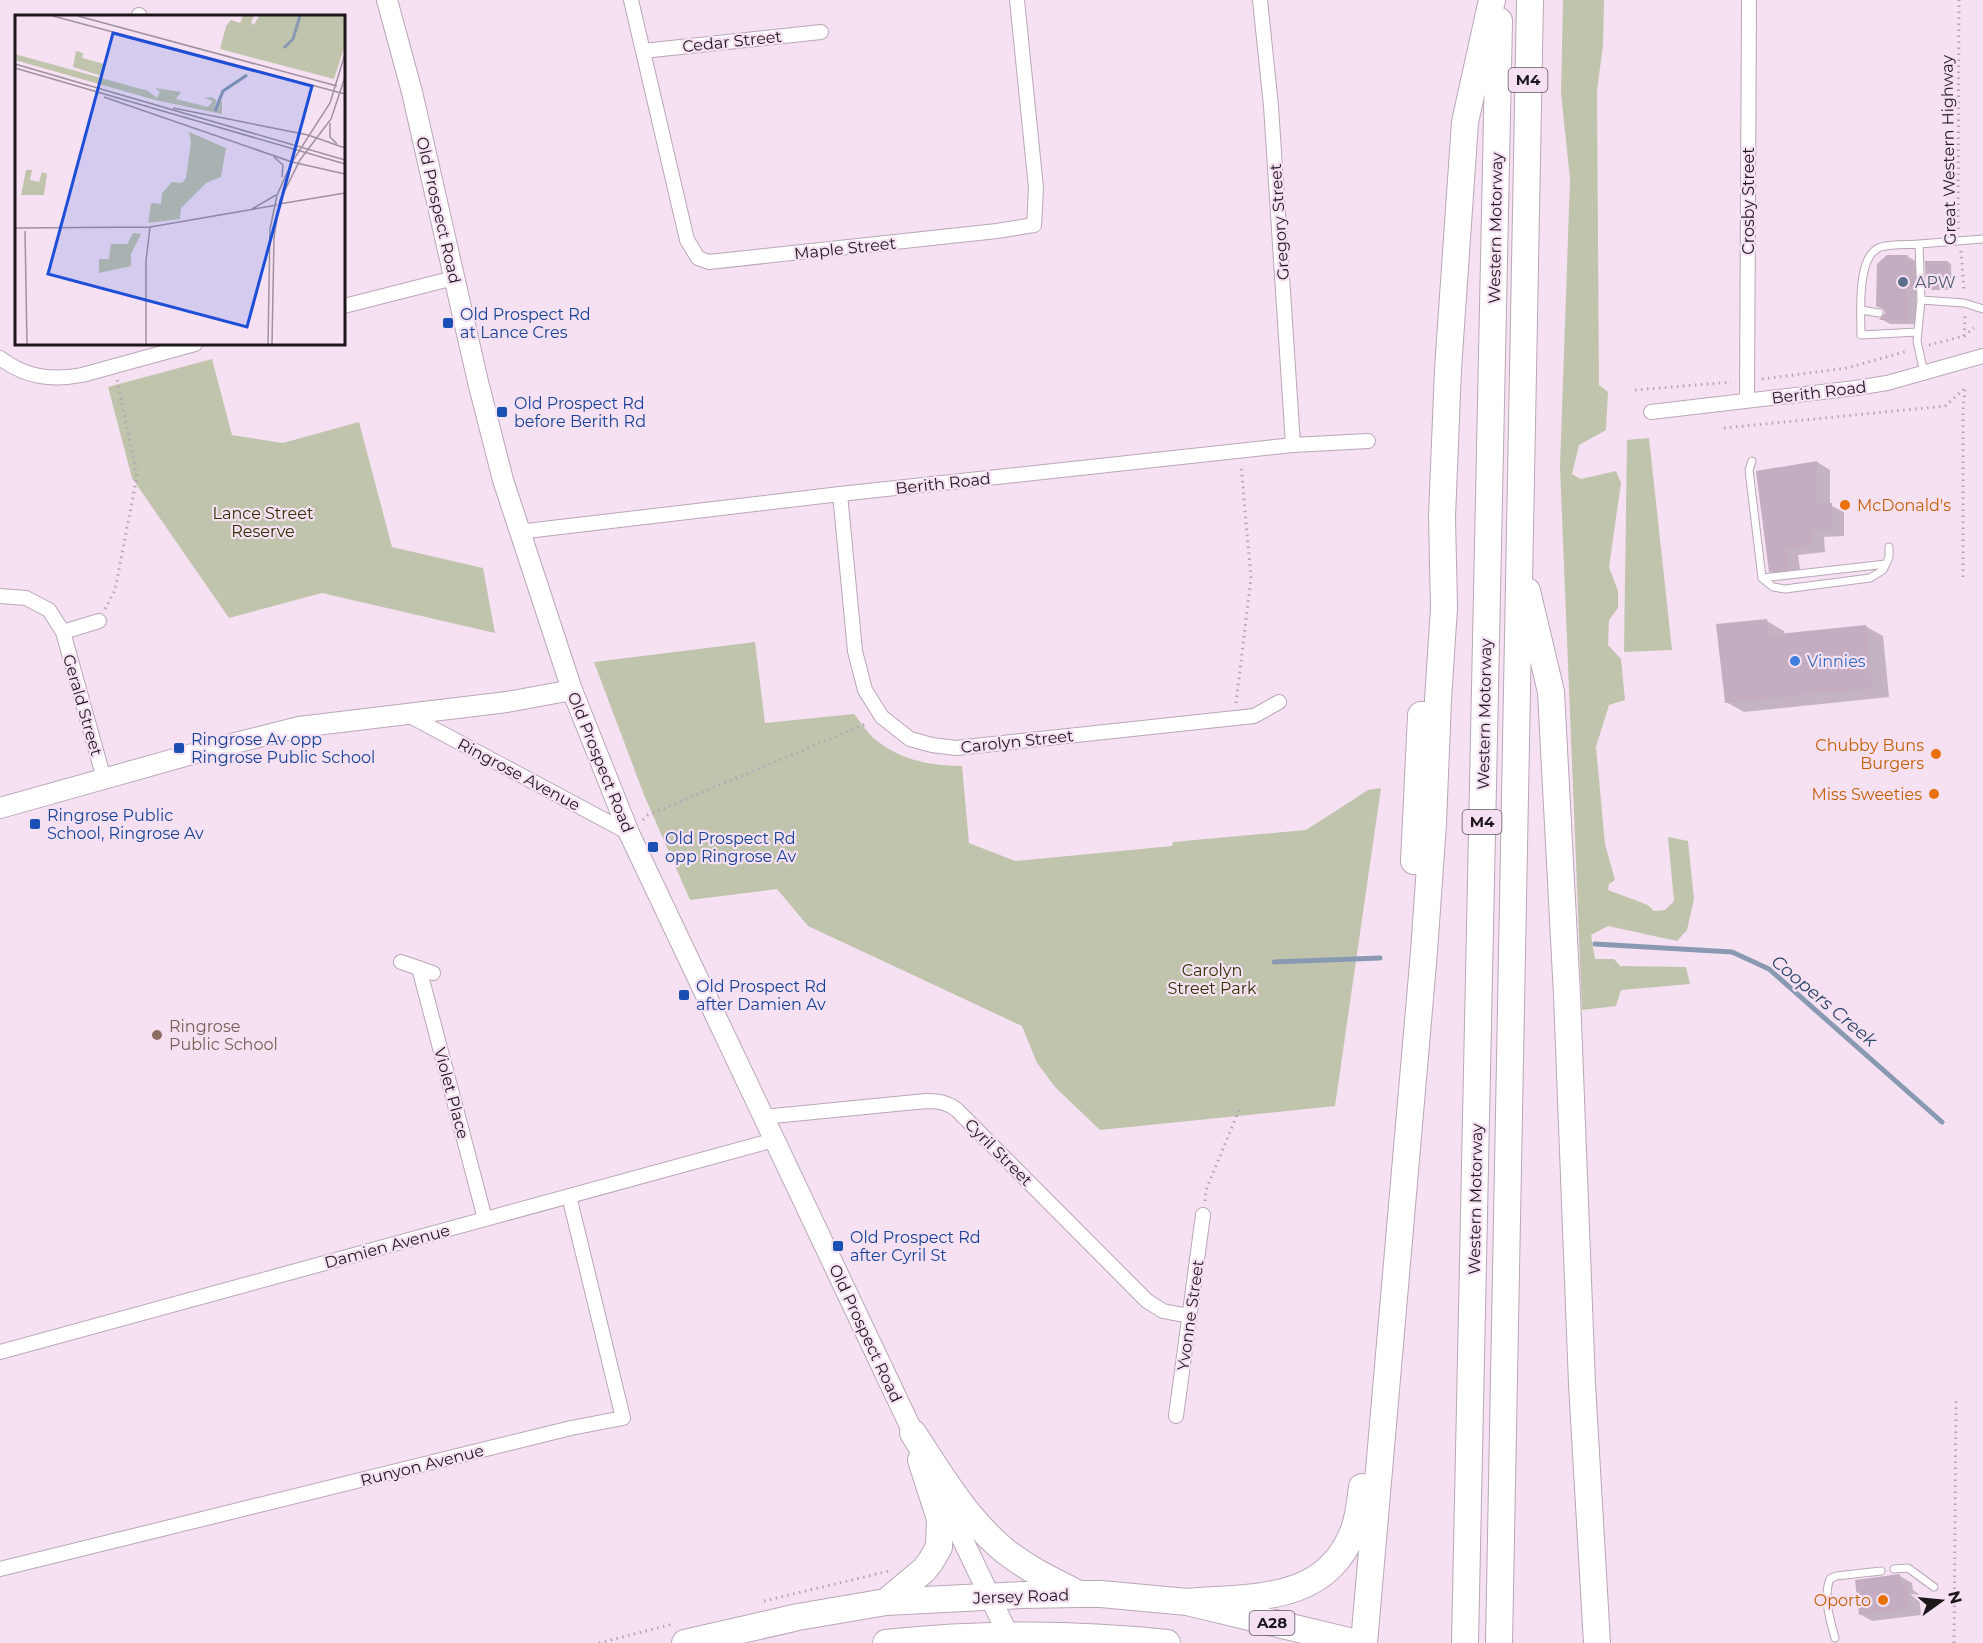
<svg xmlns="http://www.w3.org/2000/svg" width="1983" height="1643" viewBox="0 0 1983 1643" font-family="Montserrat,sans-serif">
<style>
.green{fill:#c1c4ad}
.shadow{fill:#0003}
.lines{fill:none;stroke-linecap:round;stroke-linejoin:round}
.stream{stroke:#8899b1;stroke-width:5}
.building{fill:#c4acc1}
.lane-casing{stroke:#b9a7b7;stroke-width:9}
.street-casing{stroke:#b9a7b7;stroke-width:16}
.secondary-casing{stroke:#b9a7b7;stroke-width:22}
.highway-casing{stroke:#b9a7b7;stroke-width:28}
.path{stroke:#b3a4b1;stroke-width:3;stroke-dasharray:1.5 4.5;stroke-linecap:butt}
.lane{stroke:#fff;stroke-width:7}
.street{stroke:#fff;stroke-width:14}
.secondary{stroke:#fff;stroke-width:20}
.highway{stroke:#fff;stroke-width:26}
.service-dot{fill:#5c6f8a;stroke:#f5e1f2;stroke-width:2}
.transit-dot{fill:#1a4fb4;stroke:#f5e1f2;stroke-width:2}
.food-dot{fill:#e8710a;stroke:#f5e1f2;stroke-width:2}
.shop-dot{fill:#3f7fe0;stroke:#f5e1f2;stroke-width:2}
.education-dot{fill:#8d6e63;stroke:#f5e1f2;stroke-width:2}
.labels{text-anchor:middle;stroke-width:4.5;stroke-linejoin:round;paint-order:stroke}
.shield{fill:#f5e1f2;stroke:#5e545d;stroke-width:1.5}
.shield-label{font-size:15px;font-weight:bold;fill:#1e181d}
.street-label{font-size:16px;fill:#1e181d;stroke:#f5e1f2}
.service-label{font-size:16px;fill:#4e5e75;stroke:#f5e1f2;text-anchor:start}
.transit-label{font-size:16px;fill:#164399;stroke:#f5e1f2;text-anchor:start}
.food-label{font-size:16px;fill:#c56008;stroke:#f5e1f2;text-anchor:end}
.park-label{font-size:16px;fill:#2f3200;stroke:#f5e1f2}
.shop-label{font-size:16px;fill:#366cbe;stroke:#f5e1f2;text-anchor:start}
.education-label{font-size:16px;fill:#785e54;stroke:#f5e1f2;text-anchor:start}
.water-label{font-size:18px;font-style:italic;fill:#2d466b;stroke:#f5e1f2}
.inset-river{fill:none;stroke:#8899b1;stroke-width:3}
.inset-road{fill:none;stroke:#9f919d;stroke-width:1.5}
.view{fill:#1d4ed8;fill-opacity:0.15;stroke:#1d4ed8;stroke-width:3}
.inset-edge{fill:none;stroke:#1e181d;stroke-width:3}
</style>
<rect width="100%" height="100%" fill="#f5e1f2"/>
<!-- green -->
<path class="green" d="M 1563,0 L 1604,0 L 1603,45 L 1597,91 L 1599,385 L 1608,392 L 1606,430 L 1579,445 L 1572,474 L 1581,479 L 1616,471 L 1621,483 L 1609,567 L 1618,591 L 1618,608 L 1609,620 L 1608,645 L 1621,659 L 1625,700 L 1609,705 L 1596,747 L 1605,844 L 1615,880 L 1609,884 L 1608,890 L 1648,905 L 1654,911 L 1665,910 L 1674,901 L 1668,837 L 1688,841 L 1694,899 L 1687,930 L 1677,941 L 1608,926 L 1591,935 L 1595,959 L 1614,959 L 1620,966 L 1686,967 L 1690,984 L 1621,990 L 1616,1006 L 1582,1010 L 1560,467 L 1570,179 L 1561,93 Z
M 212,359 L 232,435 L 283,443 L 359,422 L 392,547 L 483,568 L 495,633 L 322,593 L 229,618 L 132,478 L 108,387 Z
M 1649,438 L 1672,650 L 1624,652 L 1627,440 Z
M 755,642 L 765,723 L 854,714 C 861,722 867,733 876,740 C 900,760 931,766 962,766 L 969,843 L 1015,861 L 1172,846 L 1173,842 L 1306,830 L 1368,790 L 1381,788 L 1335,1106 L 1100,1130 L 1056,1088 L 1037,1063 L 1022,1026 L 808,926 L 777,889 L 690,900 L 644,795 L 594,662 Z"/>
<!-- shadow -->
<path class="shadow" d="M 1907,256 L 1917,262 L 1924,293 L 1916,293 L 1916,324 L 1890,324 L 1881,319 L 1886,314 Z
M 1948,262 L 1951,264 L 1952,290 L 1931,290 L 1928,288 Z
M 1817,462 L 1830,470 L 1830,505 L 1844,512 L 1844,536 L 1824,537 L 1825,552 L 1798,555 L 1801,576 L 1783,578 L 1770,571 L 1757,472 Z
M 1767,621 L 1784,631 L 1785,635 L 1865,626 L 1883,636 L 1889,697 L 1744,712 L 1726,702 Z
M 1900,1576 L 1912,1583 L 1913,1590 L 1919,1594 L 1921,1615 L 1872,1621 L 1860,1614 Z"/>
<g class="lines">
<!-- stream -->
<path class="stream" d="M 1595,944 L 1732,952 L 1769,969 L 1942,1122
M 1274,962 L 1380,958"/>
</g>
<!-- building -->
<path class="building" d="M 1887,255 L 1908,255 L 1907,261 L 1914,261 L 1915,289 L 1907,289 L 1907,320 L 1879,320 L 1885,313 L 1883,309 L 1876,306 L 1877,264 Z
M 1925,261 L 1948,261 L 1948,288 L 1926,289 Z
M 1817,461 L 1817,503 L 1832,503 L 1832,529 L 1812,530 L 1813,545 L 1786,549 L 1788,569 L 1769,572 L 1756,471 Z
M 1767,619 L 1769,635 L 1866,625 L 1872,688 L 1725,703 L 1716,624 Z
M 1900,1574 L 1901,1585 L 1907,1585 L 1909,1609 L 1859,1615 L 1855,1580 Z"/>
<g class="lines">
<!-- lane casing -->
<g class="lane-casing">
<path id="lane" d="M 1921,300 L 1964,303 L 1983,309
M 1861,310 L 1879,313
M 1917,332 L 1861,335 C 1861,314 1856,254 1881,247 C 1893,244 1907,245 1919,244
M 1924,373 L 1917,341 L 1921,300 L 1919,244 L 1983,239
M 1752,461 L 1749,470 L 1762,578 L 1773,587 L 1785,589 L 1870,578 L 1883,570 L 1886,564 L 1889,557 L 1889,547
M 1762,578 L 1886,564
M 1894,1569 L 1908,1568 L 1934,1587
M 1835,1638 C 1830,1621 1823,1596 1830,1579 L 1836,1576 L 1881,1571"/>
</g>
<!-- street casing -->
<g class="street-casing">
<path id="street" d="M 631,0 L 687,240 L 698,258 L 709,262 L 997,231 L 1034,225 L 1036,188 L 1017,0
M 1260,0 L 1271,106 L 1293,445
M 139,15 L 140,16
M 643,51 L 821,32
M 344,306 L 454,278
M 0,358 C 25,377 51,381 82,375 L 195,344
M 1747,401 L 1749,0
M 1651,412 L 1856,388 L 1887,383 L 1983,356
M 840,494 L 855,651 L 865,690 L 882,717 L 910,739 L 932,745 L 956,748 L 1254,716 L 1279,702
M 518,532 L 840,494 L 1293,445 L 1368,441
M 0,596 L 26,598 L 49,610 L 63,632 L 104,779
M 63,632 L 99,621
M 408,715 L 629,833
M 401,962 L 433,973
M 419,968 L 485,1219
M 763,1117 L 926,1101 C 938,1101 947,1102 957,1110 L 1147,1301 L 1163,1311 L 1189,1316
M 0,1352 L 774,1140
M 1176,1416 L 1203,1215
M 0,1569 L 571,1428 L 623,1418 L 569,1196"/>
</g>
<!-- secondary casing -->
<g class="secondary-casing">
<path id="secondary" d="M 387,0 L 412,92 L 478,382 L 503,480 L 572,690 L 629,833 L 919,1445
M 0,808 L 203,751 L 299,727 L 507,702 L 572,690
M 941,1494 L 1012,1643"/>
</g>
<!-- highway casing -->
<g class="highway-casing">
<path id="highway" d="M 1527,591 L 1551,692 L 1567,995 L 1582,1384 L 1597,1643
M 1414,861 L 1421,715
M 913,1433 C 940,1474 966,1519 1005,1551 C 1026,1568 1053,1581 1077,1593
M 886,1602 L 924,1570 L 931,1561 L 939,1547 L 940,1519 L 921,1460
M 1187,1602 C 1252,1596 1325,1604 1353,1532 C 1359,1518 1360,1501 1362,1487
M 685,1643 L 798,1617 L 886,1602 L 1021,1595 L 1079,1594 L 1101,1594 L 1187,1602 L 1357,1643
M 886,1643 C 980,1633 1074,1633 1167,1643
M 1364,1643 L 1424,952 L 1433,823 L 1438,700 L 1444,608 L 1442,517 L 1448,369 L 1465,122 L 1492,0
M 1465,1643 L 1499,21
M 1499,1643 L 1530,0"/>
</g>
<!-- path -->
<path class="path" d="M 1958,229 L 1959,0
M 1961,251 L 1964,292
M 1964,336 L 1965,316
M 1929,345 L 1964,336 L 1974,328
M 1762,379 L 1847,368 L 1908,351
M 1635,390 L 1731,382
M 1724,428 L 1945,406 L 1965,388
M 1963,577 L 1963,411 L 1965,390
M 105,609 L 115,590 L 137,476 L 117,379
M 1236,703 L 1251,578 L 1241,465
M 643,820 L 648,815 L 868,723
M 1205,1201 L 1206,1190 L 1239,1110
M 764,1601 L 889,1571
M 599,1643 L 673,1624
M 1954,1643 L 1956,1399"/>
<!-- lane -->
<use href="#lane" class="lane"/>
<!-- street -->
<use href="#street" class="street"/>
<!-- secondary -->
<use href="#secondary" class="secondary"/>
<!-- highway -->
<use href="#highway" class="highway"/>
</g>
<!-- markers -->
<circle class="service-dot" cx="1903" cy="282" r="6"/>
<g class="transit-dot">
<rect x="442" y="317" width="12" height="12" rx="3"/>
<rect x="496" y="406" width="12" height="12" rx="3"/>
<rect x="173" y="742" width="12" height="12" rx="3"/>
<rect x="29" y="818" width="12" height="12" rx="3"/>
<rect x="647" y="841" width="12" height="12" rx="3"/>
<rect x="678" y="989" width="12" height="12" rx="3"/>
<rect x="832" y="1240" width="12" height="12" rx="3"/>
</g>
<g class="food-dot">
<circle cx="1845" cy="505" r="6"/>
<circle cx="1936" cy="754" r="6"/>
<circle cx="1934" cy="794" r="6"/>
<circle cx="1883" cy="1600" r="6"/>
</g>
<circle class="shop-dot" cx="1795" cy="661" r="6"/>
<circle class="education-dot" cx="157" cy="1035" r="6"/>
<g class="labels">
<!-- shield labels -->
<g class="shield">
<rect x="1508.5" y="68" width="39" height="24" rx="4.5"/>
<rect x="1462.5" y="810" width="39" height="24" rx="4.5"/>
<rect x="1249.5" y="1611" width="45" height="24" rx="4.5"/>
</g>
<g class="shield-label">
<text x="1528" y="85">M4</text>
<text x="1482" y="827">M4</text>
<text x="1272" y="1628">A28</text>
</g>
<!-- street labels -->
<g class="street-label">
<text transform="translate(732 41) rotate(-6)" y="6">Cedar Street</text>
<text transform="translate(1948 150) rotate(-91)" y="6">Great Western Highway</text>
<text transform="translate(1748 201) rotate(-90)" y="6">Crosby Street</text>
<text transform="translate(439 210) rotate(77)" y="6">Old Prospect Road</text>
<text transform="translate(1279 222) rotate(-94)" y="6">Gregory Street</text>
<text transform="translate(1495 228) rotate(-89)" y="6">Western Motorway</text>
<text transform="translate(845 248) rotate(-6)" y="6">Maple Street</text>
<text transform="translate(1819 392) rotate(-7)" y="6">Berith Road</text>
<text transform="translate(943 483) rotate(-6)" y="6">Berith Road</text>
<text transform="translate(83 705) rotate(74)" y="6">Gerald Street</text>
<text transform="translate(1484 714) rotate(-89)" y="6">Western Motorway</text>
<text transform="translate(1017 741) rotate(-6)" y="6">Carolyn Street</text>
<text transform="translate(601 762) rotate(68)" y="6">Old Prospect Road</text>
<text transform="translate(519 774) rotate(28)" y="6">Ringrose Avenue</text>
<text transform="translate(452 1093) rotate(75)" y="6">Violet Place</text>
<text transform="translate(999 1152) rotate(45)" y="6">Cyril Street</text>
<text transform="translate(1475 1199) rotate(-89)" y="6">Western Motorway</text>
<text transform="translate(387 1246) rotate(-15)" y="6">Damien Avenue</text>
<text transform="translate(1190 1315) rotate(-82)" y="6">Yvonne Street</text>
<text transform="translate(866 1333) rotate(65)" y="6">Old Prospect Road</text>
<text transform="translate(422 1465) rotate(-14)" y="6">Runyon Avenue</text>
<text transform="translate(1021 1596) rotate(-2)" y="6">Jersey Road</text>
</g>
<!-- service labels -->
<g class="service-label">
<text x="1915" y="288">APW</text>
</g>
<!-- transit labels -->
<g class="transit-label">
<text x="460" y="320">Old Prospect Rd<tspan x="460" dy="18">at Lance Cres</tspan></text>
<text x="514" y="409">Old Prospect Rd<tspan x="514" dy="18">before Berith Rd</tspan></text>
<text x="191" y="745">Ringrose Av opp<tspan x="191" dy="18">Ringrose Public School</tspan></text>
<text x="47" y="821">Ringrose Public<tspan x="47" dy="18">School, Ringrose Av</tspan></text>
<text x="665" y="844">Old Prospect Rd<tspan x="665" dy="18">opp Ringrose Av</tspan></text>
<text x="696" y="992">Old Prospect Rd<tspan x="696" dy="18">after Damien Av</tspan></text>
<text x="850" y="1243">Old Prospect Rd<tspan x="850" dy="18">after Cyril St</tspan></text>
</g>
<!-- food labels -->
<g class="food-label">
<text x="1857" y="511" text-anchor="start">McDonald's</text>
<text x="1924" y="751">Chubby Buns<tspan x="1924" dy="18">Burgers</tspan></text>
<text x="1922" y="800">Miss Sweeties</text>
<text x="1871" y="1606">Oporto</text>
</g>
<!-- park labels -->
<g class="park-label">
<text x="263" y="519">Lance Street<tspan x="263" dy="18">Reserve</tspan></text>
<text x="1212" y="976">Carolyn<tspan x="1212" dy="18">Street Park</tspan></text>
</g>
<!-- shop labels -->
<g class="shop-label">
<text x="1807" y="667">Vinnies</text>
</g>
<!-- education labels -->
<g class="education-label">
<text x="169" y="1032">Ringrose<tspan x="169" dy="18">Public School</tspan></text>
</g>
<!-- water labels -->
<g class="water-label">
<text transform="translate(1824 1001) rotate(40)" y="6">Coopers Creek</text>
</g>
</g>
<!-- overview -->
<g transform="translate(15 15)">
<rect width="330" height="330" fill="#f5e1f2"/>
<path d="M 228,1 L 239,1 L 236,7 L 239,10 L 244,1 L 330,1 L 330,30 L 319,64 L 205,34 L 211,11 L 216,5 L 225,8 ZM 61,36 L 68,38 L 67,43 L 89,49 L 87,61 L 58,52 ZM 0,39 L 133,76 L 142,83 L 145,77 L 140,73 L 166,77 L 161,84 L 193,92 L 198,86 L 189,83 L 197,82 L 202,86 L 198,96 L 207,85 L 207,99 L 140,85 L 0,45 ZM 174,117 L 211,133 L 206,162 L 191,168 L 166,193 L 165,204 L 133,208 L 136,188 L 146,189 L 147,178 L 157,167 L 167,168 L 171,163 L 176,127 ZM 11,155 L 17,155 L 15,165 L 24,167 L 27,157 L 32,159 L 29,180 L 6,180 ZM 118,218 L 126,219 L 116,239 L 116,251 L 84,258 L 84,244 L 94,244 L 96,229 L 112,229 Z" fill="#c1c4ad"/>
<path class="inset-river" d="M 269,33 L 278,24 L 285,1M 200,96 L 208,76 L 232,60"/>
<path class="inset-road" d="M 38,1 L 330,79M 63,1 L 322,71M 0,49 L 330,145M 0,53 L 330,149M 89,82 L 277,147 L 330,159M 158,93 L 293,120 L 330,133M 315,108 L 315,122 L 322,129M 259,142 L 268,150 L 267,162M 264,189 L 330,178M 237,194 L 261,180M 0,213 L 135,212 L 262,190M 10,216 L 12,329M 131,329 L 131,246 L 135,212M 253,329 L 255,214 L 262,180 L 277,147 L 315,88 L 330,39M 257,329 L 259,223 L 265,185 L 285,145 L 316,104 L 330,62"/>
<path class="view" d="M 98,18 L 297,71 L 232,312 L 33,259 Z"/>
<rect width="330" height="330" class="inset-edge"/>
</g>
<!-- north arrow -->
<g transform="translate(1941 1601) rotate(75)" stroke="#f5e1f2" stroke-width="4.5" paint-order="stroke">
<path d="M0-4.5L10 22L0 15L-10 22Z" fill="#1e181d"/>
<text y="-9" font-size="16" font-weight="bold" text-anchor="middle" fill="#1e181d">N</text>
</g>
</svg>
